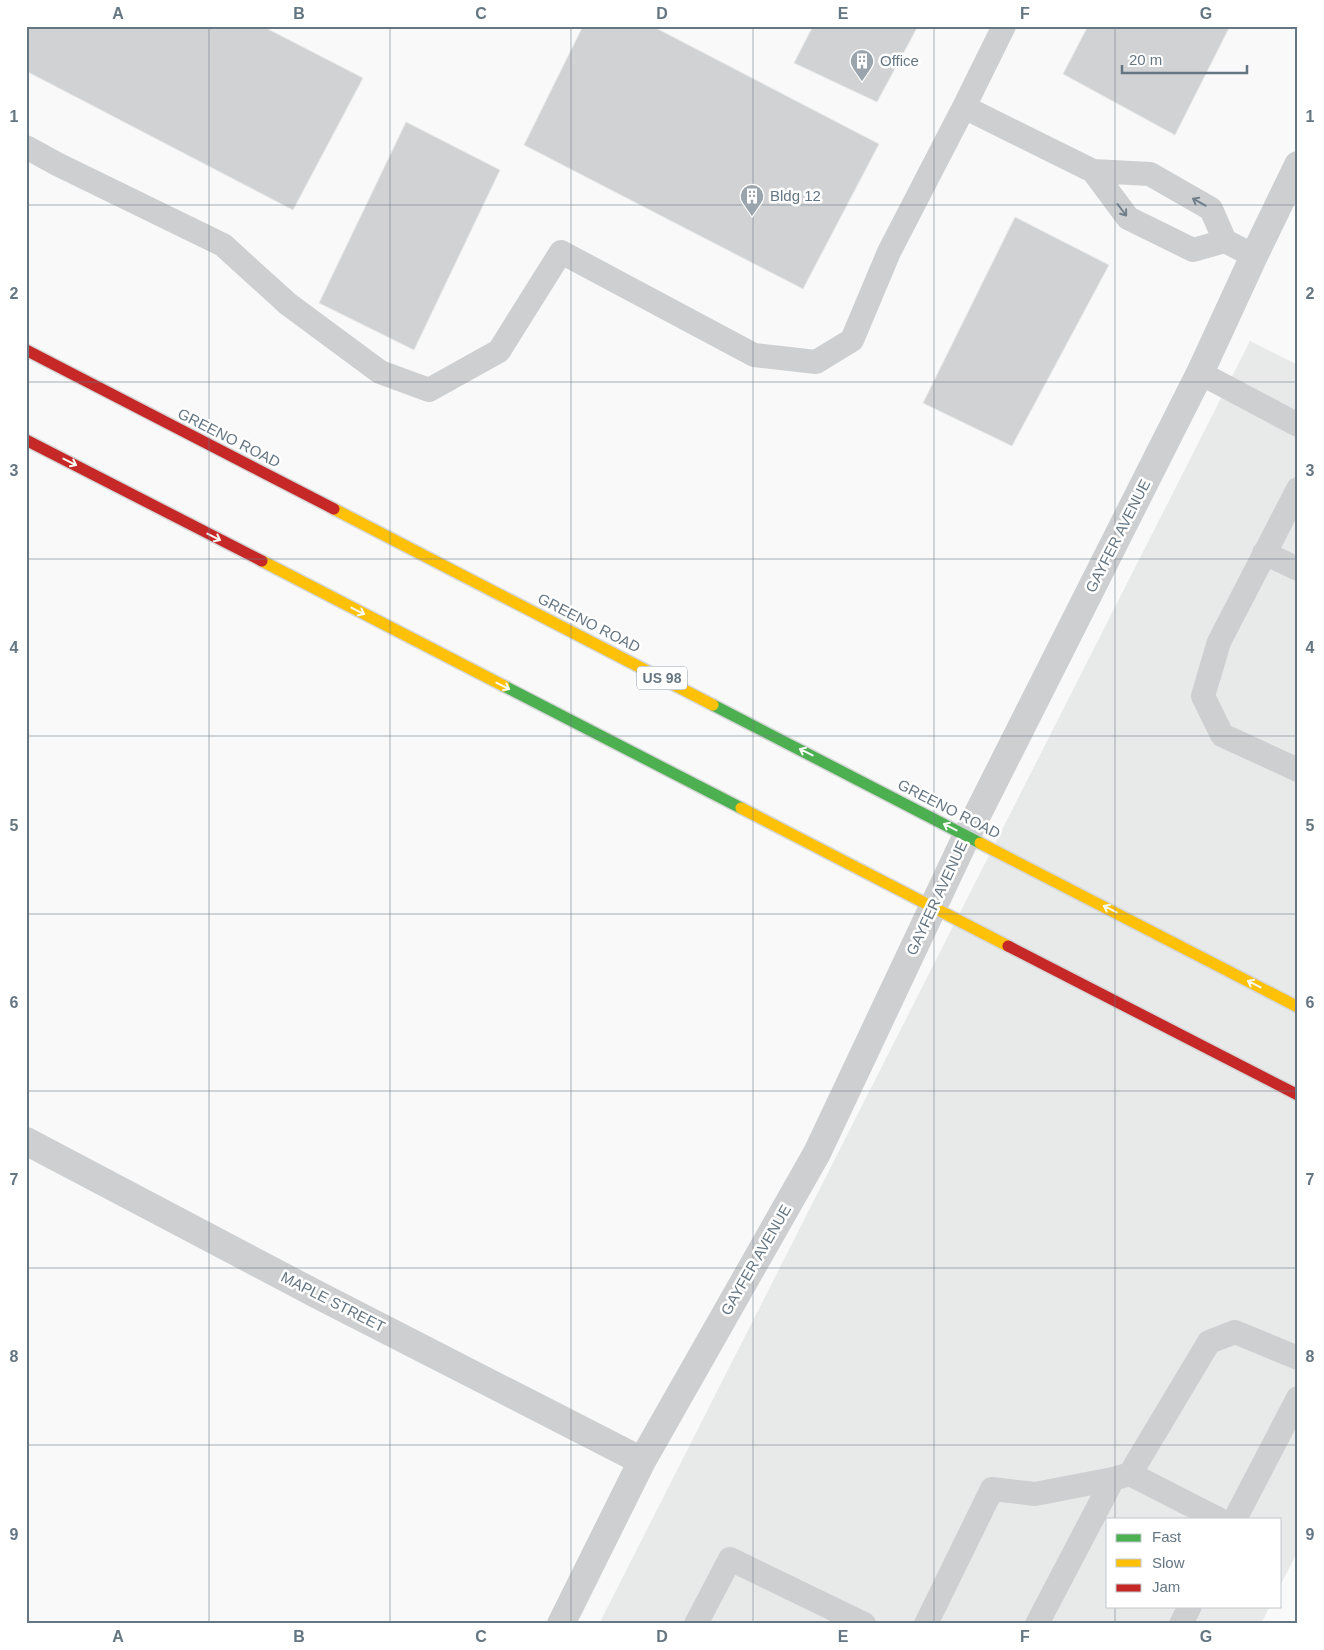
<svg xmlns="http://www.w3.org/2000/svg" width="1324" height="1650" viewBox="0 0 1324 1650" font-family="Helvetica,sans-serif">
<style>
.built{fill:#e8e9e9}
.building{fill:#d0d2d3;stroke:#e8e8e8}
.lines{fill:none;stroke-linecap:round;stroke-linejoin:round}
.fast-casing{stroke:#d5d6d7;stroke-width:14}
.slow-casing{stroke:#d5d6d7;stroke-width:14}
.jam-casing{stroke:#d5d6d7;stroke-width:14}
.lane{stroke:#cecfd0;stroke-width:24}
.street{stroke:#cecfd0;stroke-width:28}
.fast{stroke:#4caf50;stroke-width:11}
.slow{stroke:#ffc107;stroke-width:11}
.jam{stroke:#c62828;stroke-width:11}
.oneway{stroke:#707f8b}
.oneway2{stroke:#f6fbf6}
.grid{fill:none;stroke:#657683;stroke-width:1;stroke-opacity:0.55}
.labels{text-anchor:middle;stroke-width:5;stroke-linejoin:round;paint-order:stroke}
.shield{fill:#fff;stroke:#939fa8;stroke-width:1}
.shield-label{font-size:14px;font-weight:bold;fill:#657683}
.poi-label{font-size:15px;fill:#657683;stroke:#fff;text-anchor:start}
.street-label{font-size:15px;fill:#657683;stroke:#fff}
.neatline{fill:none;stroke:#657683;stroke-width:2}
.grid-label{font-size:16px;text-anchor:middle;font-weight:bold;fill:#657683}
</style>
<rect width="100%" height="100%" fill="#f9f9f9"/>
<!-- built -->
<path class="built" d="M 1250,341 L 1298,365 L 1298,1551 L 1280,1586 L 1280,1519 L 1108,1519 L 1108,1606 L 1270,1606 L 1261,1624 L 599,1624 Z"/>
<!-- building -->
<path class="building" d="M 26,26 L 262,26 L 363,78 L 293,210 L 26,71 Z
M 583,26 L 652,26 L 879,144 L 803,289 L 524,145 Z
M 813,26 L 918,26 L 877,102 L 794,63 Z
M 1088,26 L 1230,26 L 1175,135 L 1063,74 Z
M 406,122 L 500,170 L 414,350 L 319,303 Z
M 1015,217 L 1109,265 L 1012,446 L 923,403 Z"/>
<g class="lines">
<!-- fast casing -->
<g class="fast-casing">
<path id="fast" d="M 504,686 L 741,808
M 713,705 L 980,843"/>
</g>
<!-- slow casing -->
<g class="slow-casing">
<path id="slow" d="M 334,509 L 713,705
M 262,561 L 504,686
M 741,808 L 1008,946
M 980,843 L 1298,1007"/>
</g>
<!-- jam casing -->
<g class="jam-casing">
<path id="jam" d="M 26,350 L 334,509
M 26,440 L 262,561
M 1008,946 L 1298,1095"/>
</g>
<!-- lane -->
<path class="lane" d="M 964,107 L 1004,26
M 26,147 L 57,164 L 223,245 L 288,304 L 380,372 L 429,390 L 499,351 L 561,252 L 754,355 L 816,362 L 852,340 L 889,252 L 964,107 L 1093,171 L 1150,174 L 1211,209 L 1225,241 L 1254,256
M 1093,171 L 1128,218 L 1193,250 L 1225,241
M 1200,373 L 1298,425
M 1298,489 L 1219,642 L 1203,696 L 1222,735 L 1298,770
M 1264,553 L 1298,569
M 1130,1474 L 1209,1342 L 1235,1332 L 1298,1358
M 1235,1519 L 1298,1398
M 696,1624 L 730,1559 L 864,1624
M 926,1624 L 992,1489 L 1035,1494 L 1113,1479 L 1130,1474 L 1218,1519
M 1037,1624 L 1113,1479
M 1181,1624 L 1190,1606"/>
<!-- street -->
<path class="street" d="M 26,1141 L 318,1295 L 642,1461
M 561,1624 L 642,1461 L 817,1153 L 967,835 L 1200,373 L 1254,256 L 1298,165"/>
<!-- fast -->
<use href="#fast" class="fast"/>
<!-- slow -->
<use href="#slow" class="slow"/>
<!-- jam -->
<use href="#jam" class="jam"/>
</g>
<!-- one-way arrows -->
<defs><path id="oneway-shaft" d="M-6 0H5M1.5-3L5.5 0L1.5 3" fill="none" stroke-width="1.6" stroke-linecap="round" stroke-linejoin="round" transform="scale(1.25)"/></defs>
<g class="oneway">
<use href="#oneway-shaft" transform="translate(1199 202) rotate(-151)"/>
<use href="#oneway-shaft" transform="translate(1122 210) rotate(53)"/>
</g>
<g class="oneway2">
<use href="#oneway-shaft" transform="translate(70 462) rotate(27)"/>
<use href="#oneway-shaft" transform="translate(214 537) rotate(27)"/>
<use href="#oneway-shaft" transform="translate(358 611) rotate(27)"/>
<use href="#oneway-shaft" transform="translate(503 686) rotate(27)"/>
<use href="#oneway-shaft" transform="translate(806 752) rotate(-153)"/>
<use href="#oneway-shaft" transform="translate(950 827) rotate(-153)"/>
<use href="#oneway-shaft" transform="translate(1110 909) rotate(-153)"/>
<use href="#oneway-shaft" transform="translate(1254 984) rotate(-153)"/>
</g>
<!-- grid -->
<path class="grid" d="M 209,26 L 209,1624M 390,26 L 390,1624M 571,26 L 571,1624M 753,26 L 753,1624M 934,26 L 934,1624M 1115,26 L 1115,1519M 26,205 L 1298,205M 26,382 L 1298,382M 26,559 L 1298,559M 26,736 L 1298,736M 26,914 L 1298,914M 26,1091 L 1298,1091M 26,1268 L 1298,1268M 26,1445 L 1298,1445M 1115,1606 L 1115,1624"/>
<!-- icons -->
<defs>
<g id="building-pin" transform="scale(1.25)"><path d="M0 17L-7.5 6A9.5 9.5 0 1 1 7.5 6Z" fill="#99a4ac" stroke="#fff"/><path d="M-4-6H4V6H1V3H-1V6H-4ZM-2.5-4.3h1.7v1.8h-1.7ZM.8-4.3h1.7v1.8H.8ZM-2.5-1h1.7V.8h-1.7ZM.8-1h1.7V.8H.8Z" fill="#fff"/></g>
</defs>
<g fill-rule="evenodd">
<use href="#building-pin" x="862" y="61"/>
<use href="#building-pin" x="752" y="196"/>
</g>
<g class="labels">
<!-- shield labels -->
<rect class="shield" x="637" y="666.5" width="50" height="23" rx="4"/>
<g class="shield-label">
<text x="662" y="683">US 98</text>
</g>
<!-- poi labels -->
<g class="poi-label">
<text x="880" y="66">Office</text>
<text x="770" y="201">Bldg 12</text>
</g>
<!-- street labels -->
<g class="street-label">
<text transform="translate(229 438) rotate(27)" y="5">GREENO ROAD</text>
<text transform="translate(1118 536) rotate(-63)" y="5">GAYFER AVENUE</text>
<text transform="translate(589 623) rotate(27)" y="5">GREENO ROAD</text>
<text transform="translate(949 809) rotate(27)" y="5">GREENO ROAD</text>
<text transform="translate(937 898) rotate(-65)" y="5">GAYFER AVENUE</text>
<text transform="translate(756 1260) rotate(-60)" y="5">GAYFER AVENUE</text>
<text transform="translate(333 1302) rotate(27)" y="5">MAPLE STREET</text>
</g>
</g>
<!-- border -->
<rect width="1324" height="1650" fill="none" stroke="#ffffff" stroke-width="55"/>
<!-- legend -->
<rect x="1106" y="1518" width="175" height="90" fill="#ffffff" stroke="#c1c8cd"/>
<rect x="1116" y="1534" width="25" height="8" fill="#4caf50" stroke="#c1c8cd"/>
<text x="1152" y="1542" font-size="15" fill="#657683">Fast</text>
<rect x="1116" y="1559" width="25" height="8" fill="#ffc107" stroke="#c1c8cd"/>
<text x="1152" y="1568" font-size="15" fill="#657683">Slow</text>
<rect x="1116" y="1584" width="25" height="8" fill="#c62828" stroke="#c1c8cd"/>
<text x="1152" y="1592" font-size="15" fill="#657683">Jam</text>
<!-- scale -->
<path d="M1122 65v8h125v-8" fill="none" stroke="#657683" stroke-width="2.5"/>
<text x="1129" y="65" font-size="15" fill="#657683" stroke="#ffffff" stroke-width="4" paint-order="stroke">20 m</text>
<rect x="28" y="28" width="1268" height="1594" class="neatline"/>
<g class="grid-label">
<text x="118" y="19">A</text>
<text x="299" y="19">B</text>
<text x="481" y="19">C</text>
<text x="662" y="19">D</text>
<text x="843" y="19">E</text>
<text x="1025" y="19">F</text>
<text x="1206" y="19">G</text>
<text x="14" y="122">1</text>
<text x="1310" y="122">1</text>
<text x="14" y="299">2</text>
<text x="1310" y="299">2</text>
<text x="14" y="476">3</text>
<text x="1310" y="476">3</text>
<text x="14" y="653">4</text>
<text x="1310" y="653">4</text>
<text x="14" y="831">5</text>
<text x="1310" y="831">5</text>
<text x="14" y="1008">6</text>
<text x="1310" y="1008">6</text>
<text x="14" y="1185">7</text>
<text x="1310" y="1185">7</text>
<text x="14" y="1362">8</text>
<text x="1310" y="1362">8</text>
<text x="14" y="1540">9</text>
<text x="1310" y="1540">9</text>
<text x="118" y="1642">A</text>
<text x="299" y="1642">B</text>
<text x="481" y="1642">C</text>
<text x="662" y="1642">D</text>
<text x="843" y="1642">E</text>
<text x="1025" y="1642">F</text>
<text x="1206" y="1642">G</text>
</g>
</svg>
